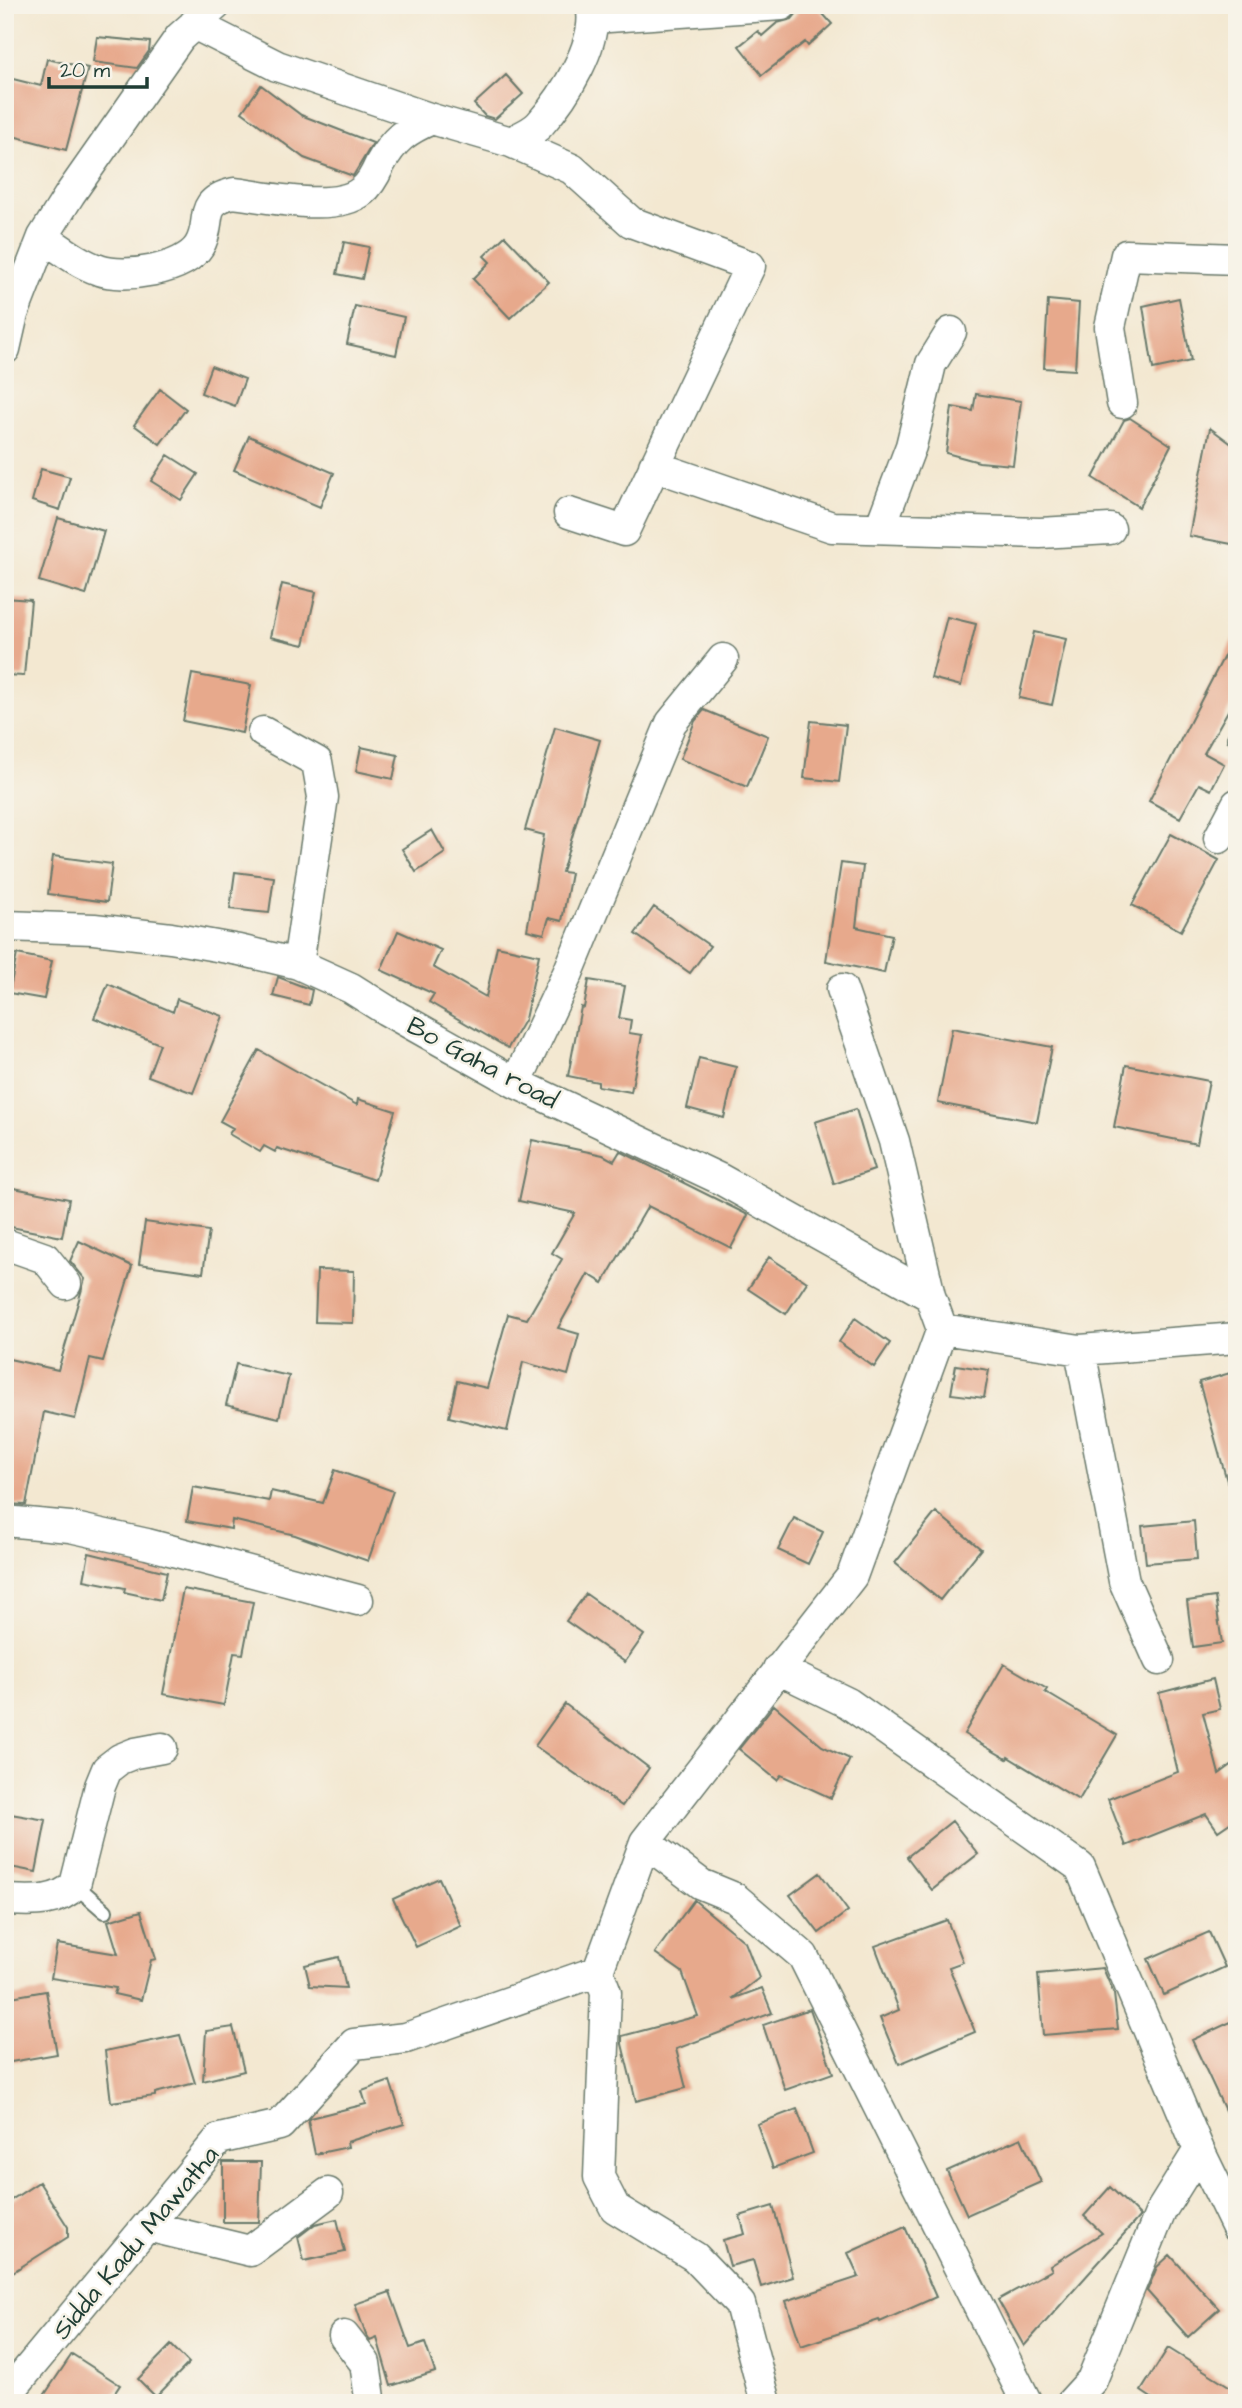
<svg xmlns="http://www.w3.org/2000/svg" width="1242" height="2408" viewBox="0 0 1242 2408" font-family="'Architects Daughter',sans-serif">
<style>
.building{fill:#e7a98c}
.lines{fill:none;stroke-linecap:round;stroke-linejoin:round}
.lane-casing{stroke:#69796b;stroke-width:18}
.street-casing{stroke:#69796b;stroke-width:33}
.lane{stroke:#fff;stroke-width:14}
.street{stroke:#fff;stroke-width:30}
.labels{text-anchor:middle;stroke-width:5;stroke-linejoin:round;paint-order:stroke}
.street-label{font-size:26px;fill:#1f3d34;stroke:#f7f3e8}
</style>
<rect width="100%" height="100%" fill="#f7f3e8"/>
<filter id="ink" filterUnits="userSpaceOnUse"><feTurbulence type="fractalNoise" baseFrequency=".0143" numOctaves="2"/><feDisplacementMap in="SourceGraphic" scale="14" xChannelSelector="R" yChannelSelector="G"/><feConvolveMatrix kernelMatrix="1 2 1 2 8 2 1 2 1" color-interpolation-filters="sRGB"/></filter>
<filter id="wash" filterUnits="userSpaceOnUse"><feTurbulence type="fractalNoise" baseFrequency=".00686" numOctaves="4" result="noise"/><feDisplacementMap in="SourceGraphic" scale="28" xChannelSelector="R" yChannelSelector="G"/><feGaussianBlur stdDeviation="1.57" result="paint"/><feColorMatrix in="noise" values="0 0 0 0 0 0 0 0 0 0 0 0 0 0 0 0 0 1.4 0 .05"/><feComposite in="paint" operator="in"/></filter>
<g filter="url(#wash)">
<rect width="100%" height="100%" fill="#f3e8d1"/>
<g id="blocks">
<!-- building -->
<path class="building" d="M 799,5 L 815,5 L 832,24 L 808,46 L 805,42 L 762,75 L 739,46 L 758,31 L 762,36 L 777,23 L 792,19 L 797,13 Z
M 97,37 L 150,42 L 149,51 L 137,68 L 93,62 Z
M 47,59 L 88,68 L 66,150 L 5,134 L 5,77 L 41,86 Z
M 506,75 L 523,94 L 495,119 L 485,116 L 474,104 Z
M 261,85 L 301,115 L 373,143 L 353,176 L 304,158 L 242,112 Z
M 505,236 L 549,282 L 510,318 L 473,279 L 490,262 L 484,256 Z
M 344,242 L 369,247 L 362,279 L 337,274 Z
M 1179,298 L 1191,361 L 1153,369 L 1143,306 Z
M 1048,300 L 1079,303 L 1075,370 L 1044,368 Z
M 355,306 L 404,317 L 396,355 L 347,344 Z
M 211,366 L 245,379 L 235,406 L 201,393 Z
M 160,389 L 186,409 L 160,444 L 134,425 Z
M 976,394 L 1021,401 L 1013,465 L 979,462 L 946,453 L 952,407 L 973,411 Z
M 1130,418 L 1171,445 L 1139,507 L 1093,478 L 1124,420 Z
M 1210,428 L 1237,448 L 1237,545 L 1189,536 Z
M 249,436 L 334,473 L 320,507 L 234,470 Z
M 168,455 L 198,474 L 181,500 L 151,481 Z
M 41,469 L 70,477 L 60,510 L 32,501 Z
M 58,518 L 104,531 L 86,595 L 39,581 Z
M 282,584 L 316,592 L 304,645 L 270,637 Z
M 5,598 L 31,600 L 24,676 L 5,675 Z
M 947,617 L 976,624 L 961,686 L 931,678 Z
M 1237,631 L 1237,695 L 1204,753 L 1224,764 L 1211,790 L 1199,784 L 1180,818 L 1149,801 Z
M 1034,632 L 1066,639 L 1052,705 L 1019,698 Z
M 192,674 L 251,685 L 242,733 L 183,721 Z
M 704,710 L 768,736 L 747,787 L 680,759 L 695,721 Z
M 811,721 L 846,725 L 839,782 L 804,778 Z
M 555,727 L 600,740 L 562,872 L 571,873 L 562,921 L 549,918 L 544,934 L 527,930 L 544,835 L 525,830 Z
M 361,747 L 398,755 L 393,779 L 356,771 Z
M 432,830 L 445,853 L 416,872 L 402,849 Z
M 1171,834 L 1219,860 L 1181,931 L 1132,905 Z
M 53,856 L 112,864 L 107,902 L 48,894 Z
M 841,863 L 863,866 L 856,927 L 892,935 L 884,973 L 826,961 Z
M 235,872 L 274,877 L 269,913 L 230,909 Z
M 654,907 L 710,946 L 690,973 L 635,934 Z
M 398,931 L 441,950 L 433,967 L 486,997 L 497,946 L 539,955 L 525,1019 L 508,1048 L 429,1002 L 434,994 L 381,970 Z
M 17,954 L 52,961 L 44,999 L 9,993 Z
M 278,977 L 312,990 L 309,1005 L 273,996 Z
M 589,980 L 625,986 L 619,1018 L 631,1020 L 629,1033 L 642,1035 L 631,1092 L 598,1086 L 598,1082 L 568,1076 L 581,1007 L 584,1008 Z
M 108,984 L 173,1012 L 177,999 L 223,1016 L 193,1093 L 148,1076 L 160,1044 L 94,1018 Z
M 952,1028 L 1052,1047 L 1037,1122 L 938,1103 Z
M 259,1050 L 357,1105 L 358,1099 L 395,1111 L 375,1180 L 277,1148 L 275,1152 L 264,1146 L 260,1152 L 229,1134 L 233,1128 L 220,1121 Z
M 699,1058 L 736,1067 L 724,1118 L 687,1108 Z
M 1126,1065 L 1209,1081 L 1197,1144 L 1114,1127 Z
M 856,1109 L 874,1170 L 834,1184 L 815,1122 Z
M 532,1140 L 603,1155 L 614,1161 L 620,1151 L 748,1215 L 731,1248 L 648,1206 L 603,1283 L 588,1274 L 558,1328 L 579,1334 L 568,1375 L 523,1362 L 507,1431 L 449,1417 L 457,1381 L 487,1388 L 508,1314 L 527,1319 L 562,1259 L 552,1253 L 575,1213 L 519,1201 Z
M 14,1188 L 69,1199 L 62,1237 L 6,1226 Z
M 145,1222 L 209,1231 L 203,1273 L 139,1264 Z
M 79,1241 L 132,1266 L 103,1361 L 90,1358 L 75,1419 L 44,1412 L 26,1505 L 5,1504 L 5,1358 L 58,1370 L 85,1279 L 70,1261 Z
M 769,1257 L 807,1282 L 786,1314 L 748,1289 Z
M 317,1270 L 354,1271 L 353,1323 L 315,1322 Z
M 855,1318 L 890,1343 L 874,1367 L 839,1342 Z
M 236,1364 L 289,1376 L 279,1418 L 226,1405 Z
M 956,1365 L 989,1370 L 984,1398 L 951,1394 Z
M 1237,1371 L 1237,1487 L 1229,1488 L 1199,1382 Z
M 335,1470 L 393,1491 L 368,1561 L 295,1535 L 232,1520 L 231,1529 L 187,1521 L 193,1487 L 269,1501 L 271,1491 L 323,1503 Z
M 936,1512 L 981,1549 L 940,1600 L 895,1563 Z
M 794,1518 L 823,1532 L 808,1564 L 778,1550 Z
M 1194,1521 L 1197,1559 L 1146,1563 L 1142,1526 Z
M 89,1553 L 167,1572 L 161,1600 L 124,1592 L 125,1588 L 84,1580 Z
M 183,1589 L 253,1602 L 243,1654 L 234,1653 L 224,1705 L 163,1694 Z
M 586,1594 L 644,1635 L 625,1662 L 566,1621 Z
M 1215,1597 L 1222,1643 L 1193,1647 L 1187,1601 Z
M 1004,1664 L 1047,1689 L 1045,1692 L 1117,1735 L 1079,1800 L 1008,1757 L 1007,1759 L 964,1734 Z
M 1213,1679 L 1220,1709 L 1203,1713 L 1219,1774 L 1237,1761 L 1237,1818 L 1218,1831 L 1206,1814 L 1126,1846 L 1108,1799 L 1178,1772 L 1159,1693 Z
M 565,1704 L 649,1768 L 622,1806 L 535,1746 Z
M 774,1705 L 822,1746 L 850,1759 L 831,1798 L 781,1775 L 777,1780 L 739,1749 Z
M 5,1813 L 46,1820 L 36,1872 L 5,1866 Z
M 952,1821 L 978,1854 L 932,1890 L 907,1857 Z
M 820,1873 L 848,1911 L 819,1933 L 790,1895 Z
M 439,1878 L 461,1926 L 416,1947 L 393,1899 Z
M 694,1900 L 745,1942 L 759,1978 L 732,1999 L 762,1988 L 772,2013 L 676,2049 L 686,2088 L 636,2101 L 622,2044 L 622,2036 L 698,2016 L 682,1972 L 655,1953 Z
M 141,1911 L 156,1959 L 151,1960 L 141,2000 L 114,1994 L 116,1988 L 51,1978 L 57,1944 L 118,1954 L 108,1921 Z
M 947,1920 L 963,1962 L 949,1967 L 975,2032 L 899,2064 L 880,2018 L 899,2010 L 875,1946 Z
M 1209,1932 L 1225,1967 L 1164,1995 L 1148,1959 Z
M 339,1957 L 346,1988 L 310,1986 L 305,1965 Z
M 1103,1968 L 1114,1994 L 1118,2029 L 1043,2035 L 1038,1974 Z
M 46,1991 L 57,2054 L 5,2063 L 5,1998 Z
M 810,2009 L 833,2073 L 785,2090 L 763,2025 Z
M 1237,2019 L 1237,2136 L 1192,2040 Z
M 233,2027 L 244,2071 L 203,2081 L 206,2031 Z
M 180,2035 L 195,2083 L 155,2093 L 155,2096 L 111,2102 L 105,2051 Z
M 390,2081 L 404,2124 L 347,2142 L 348,2147 L 315,2154 L 308,2120 L 310,2118 L 366,2104 L 362,2091 Z
M 797,2109 L 813,2153 L 773,2168 L 757,2124 Z
M 1021,2138 L 1041,2182 L 967,2215 L 947,2171 Z
M 223,2162 L 261,2162 L 259,2222 L 223,2222 Z
M 39,2182 L 68,2227 L 68,2237 L 5,2277 L 5,2204 Z
M 1110,2187 L 1140,2216 L 1024,2346 L 998,2300 L 1052,2270 L 1050,2266 L 1102,2233 L 1084,2216 Z
M 773,2206 L 793,2277 L 761,2287 L 753,2260 L 730,2266 L 723,2240 L 745,2234 L 740,2216 Z
M 337,2219 L 345,2252 L 304,2261 L 298,2237 L 315,2224 Z
M 905,2227 L 936,2297 L 880,2322 L 879,2320 L 801,2346 L 786,2301 L 859,2277 L 848,2253 Z
M 1170,2255 L 1219,2309 L 1188,2337 L 1147,2291 L 1157,2267 Z
M 390,2292 L 410,2348 L 425,2343 L 435,2372 L 391,2386 L 377,2338 L 370,2341 L 366,2335 L 355,2304 Z
M 171,2345 L 189,2363 L 156,2397 L 138,2379 Z
M 1168,2348 L 1237,2391 L 1237,2403 L 1159,2403 L 1141,2391 Z
M 72,2354 L 120,2385 L 108,2403 L 39,2403 Z"/>
</g>
</g>
<g filter="url(#ink)">
<use href="#blocks" fill-opacity="0" stroke="#69796b" stroke-width="2"/>
<g class="lines">
<!-- lane casing -->
<g class="lane-casing">
<path id="lane" d="M 1235,738 L 1237,737
M 75,1885 L 105,1911"/>
</g>
<!-- street casing -->
<g class="street-casing">
<path id="street" d="M 594,18 L 782,5
M 194,24 L 277,66 L 432,119 L 511,142 L 572,169 L 631,222 L 750,266 L 624,531 L 569,513
M 511,142 C 520,137 533,132 540,124 C 564,97 600,42 591,5
M 43,237 C 61,249 78,263 99,270 C 124,279 184,270 199,246 C 214,222 195,202 234,193 C 267,197 336,213 362,191 C 370,185 376,173 380,164 C 394,139 406,130 432,119
M 5,349 L 13,314 L 43,237 L 70,194 L 180,37 L 216,5
M 1122,403 L 1110,327 L 1126,255 L 1237,259
M 654,466 L 832,527 L 1040,533 L 1110,529
M 880,528 L 911,446 L 931,364 L 951,332
M 263,732 L 317,762 L 323,797 L 298,964
M 1219,838 L 1237,804
M 5,926 L 94,929 L 171,938 L 239,950 L 298,964 L 351,988 L 386,1010 L 516,1083 L 720,1179 L 930,1296
M 516,1083 L 568,973 L 671,723 L 723,659
M 5,1244 L 45,1258 L 66,1284
M 942,1329 L 1080,1350 L 1237,1338
M 1080,1350 L 1124,1581 L 1159,1660
M 5,1521 L 70,1527 L 147,1544 L 358,1600
M 778,1669 L 848,1703 L 1080,1867 L 1199,2150 L 1237,2228
M 645,1842 L 701,1884 L 735,1898 L 803,1956 L 1027,2403
M 5,1900 C 31,1901 56,1904 75,1885 L 100,1786 L 107,1769 L 120,1759 L 135,1753 L 162,1748
M 598,1971 L 606,1992 L 599,2177 L 615,2208 L 695,2257 L 740,2304 L 766,2403
M 147,2226 L 250,2251 L 328,2193
M 344,2336 L 365,2363 L 370,2398 L 368,2403
M 5,2397 L 219,2139 L 280,2125 L 354,2044 L 406,2038 L 598,1971 L 645,1842 L 852,1576 L 942,1329 L 930,1296 L 894,1141 L 842,989
M 1071,2403 L 1092,2380 L 1161,2211 L 1199,2150"/>
</g>
<!-- lane -->
<use href="#lane" class="lane"/>
<!-- street -->
<use href="#street" class="street"/>
</g>
</g>
<g class="labels">
<!-- street labels -->
<g class="street-label">
<text transform="translate(483 1062) rotate(28)" y="9">Bo Gaha road</text>
<text transform="translate(135 2242) rotate(-50)" y="9">Sidda Kadu Mawatha</text>
</g>
</g>
<!-- margin -->
<rect width="1242" height="2408" fill="none" stroke="#f7f3e8" stroke-width="28"/>
<!-- scale -->
<path d="M49 77v10h98v-10" fill="none" stroke="#1f3d34" stroke-width="3.5"/>
<text x="60" y="77" font-size="21" fill="#1f3d34" stroke="#f7f3e8" stroke-width="5" paint-order="stroke">20 m</text>
</svg>
